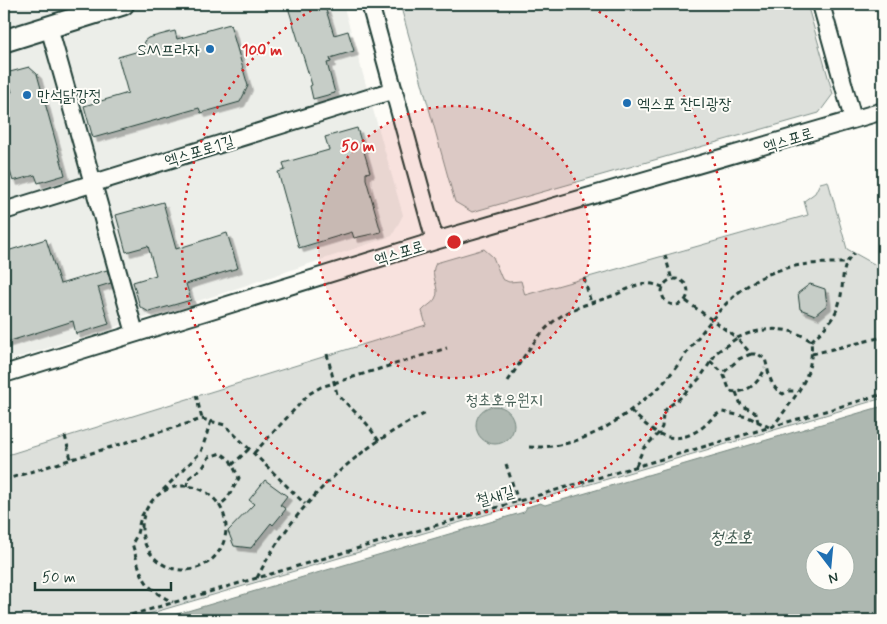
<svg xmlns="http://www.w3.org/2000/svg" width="887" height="624" viewBox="0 0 887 624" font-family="Mynerve,'Poor Story',sans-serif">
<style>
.built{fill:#eceee9}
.green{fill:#dde0db;stroke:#7e8e88}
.water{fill:#aeb8b1;stroke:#75877f;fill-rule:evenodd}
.building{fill:#c6cdc7;stroke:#1f3d34;filter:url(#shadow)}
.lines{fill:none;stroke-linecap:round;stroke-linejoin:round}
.minor-casing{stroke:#1f3d34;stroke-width:20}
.tertiary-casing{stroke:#1f3d34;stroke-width:25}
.path{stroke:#1f3d34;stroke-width:3;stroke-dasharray:5 4;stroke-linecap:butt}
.minor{stroke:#fdfcf7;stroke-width:16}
.tertiary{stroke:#fdfcf7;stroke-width:21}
.ring{fill:none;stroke:#d62828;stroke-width:2.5;stroke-dasharray:2.5 5}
.poi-dot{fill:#1f6fb2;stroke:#fdfcf7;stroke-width:2}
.labels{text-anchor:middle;stroke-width:4;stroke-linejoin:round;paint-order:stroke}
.poi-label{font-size:16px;fill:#1f3d34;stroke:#fdfcf7;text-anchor:start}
.street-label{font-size:16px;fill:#1f3d34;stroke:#fdfcf7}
.park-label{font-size:16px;fill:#455e55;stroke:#fdfcf7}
.water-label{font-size:18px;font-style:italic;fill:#435c53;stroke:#fdfcf7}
.centre{fill:#d62828;stroke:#fdfcf7;stroke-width:2.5}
.ring-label{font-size:15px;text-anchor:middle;font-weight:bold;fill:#d62828;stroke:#fdfcf7;stroke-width:4;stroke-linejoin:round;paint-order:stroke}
</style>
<defs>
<filter id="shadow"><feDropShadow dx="4.5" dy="4.5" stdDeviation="0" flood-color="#0004"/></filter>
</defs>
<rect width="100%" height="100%" fill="#fdfcf7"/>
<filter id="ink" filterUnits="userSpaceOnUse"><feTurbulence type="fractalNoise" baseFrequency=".02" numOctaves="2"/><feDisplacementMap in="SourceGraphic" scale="10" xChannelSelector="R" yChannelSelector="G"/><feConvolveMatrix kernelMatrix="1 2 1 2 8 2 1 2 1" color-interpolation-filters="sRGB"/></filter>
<g filter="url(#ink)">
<!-- built -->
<path class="built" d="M 4,4 L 343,4 L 403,215 L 392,236 L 220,294 L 4,362 Z"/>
<!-- green -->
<path class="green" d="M 400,4 L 807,4 L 833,94 L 819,113 L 472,212 L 455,202 Z
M 828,181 L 847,249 L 883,269 L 883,398 L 128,620 L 4,620 L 4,456 L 426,325 L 422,311 C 426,306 432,304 435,299 C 442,288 428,276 436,263 L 484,249 L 493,257 L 502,279 L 509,282 L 521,281 L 525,295 L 808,215 L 804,201 L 815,193 L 820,183 Z"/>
<!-- water -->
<path class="water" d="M476 425a19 19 0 1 1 38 0a19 19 0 1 1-38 0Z
M 883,406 L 883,620 L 157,620 L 524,512 L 527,507 L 540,503 L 545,505 ZM 814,552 L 844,552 L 844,582 L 814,582 Z"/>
<!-- building -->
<path class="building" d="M 287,4 L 318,4 L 320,8 L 325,7 L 334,35 L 348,31 L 354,51 L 330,58 L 331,62 L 327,63 L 335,93 L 313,99 L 310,86 L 312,85 Z
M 230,24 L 248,86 L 240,102 L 201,113 L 199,108 L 93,138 L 84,106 L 128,93 L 118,57 L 146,49 L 144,41 L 148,38 L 175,31 L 177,39 Z
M 29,67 L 37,74 L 65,175 L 38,183 L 35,175 L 13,181 L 7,162 L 4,163 L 4,95 L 12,92 L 6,73 Z
M 357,128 L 370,172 L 366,173 L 366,179 L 381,232 L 354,238 L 352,232 L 299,248 L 278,172 L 285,170 L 283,163 L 329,150 L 325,137 Z
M 163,202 L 176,249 L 227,233 L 238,268 L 186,284 L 191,300 L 149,312 L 140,307 L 133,282 L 156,275 L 148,246 L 126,252 L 116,215 Z
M 46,239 L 60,284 L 107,270 L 111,283 L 98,287 L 109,324 L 76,334 L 73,321 L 4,343 L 4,252 Z
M 810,284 L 825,289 L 827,305 L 815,315 L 800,309 L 798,293 Z
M 265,480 L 287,496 L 280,505 L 286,509 L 273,525 L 271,523 L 251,548 L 234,546 L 228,531 L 254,504 L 249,500 Z"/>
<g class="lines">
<!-- minor casing -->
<g class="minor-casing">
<path id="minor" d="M 370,4 L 435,241
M 821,4 L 853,119
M 49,27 L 135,333
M 4,211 L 394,90
M 4,374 L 435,241 L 883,111"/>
</g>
<!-- tertiary casing -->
<g class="tertiary-casing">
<path id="tertiary" d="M 4,41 L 123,4"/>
</g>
<!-- path -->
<path class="path" d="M 665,255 L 672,280
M 584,278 L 591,303
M662 292a13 13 0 1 1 26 0a13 13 0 1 1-26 0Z
M 686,301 L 737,338 C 761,327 789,325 811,341 C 815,376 794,398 774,425
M 811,341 C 824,329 836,318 840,300 C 845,280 839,269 854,253
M 327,354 L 337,394 L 367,424 L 379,441
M 751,354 L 739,359 L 723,373 L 730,391 C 746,395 760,382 765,368
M 812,354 L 883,337
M 710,361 L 723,373
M 508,381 C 525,356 542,323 572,310 C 585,304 599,301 612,296 C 632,289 638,278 663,287
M 736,392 L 741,405 L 756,413 L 758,422
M 196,395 L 202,419
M 631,411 C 652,431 670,449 700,429 C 708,424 713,415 722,412 L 748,417 L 769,427
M 65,436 L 71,459
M 529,447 C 574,449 609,429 642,401 C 650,395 659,389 665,381 C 697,343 719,297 766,275 C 794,263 815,263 844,263
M 254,453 L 309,394 L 321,387 L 447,348
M 506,464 L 518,501
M 232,465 L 250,448
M 636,466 L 643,449 L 658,434 L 662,427 L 663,413 L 668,407 L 679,399 L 700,378 L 717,352 L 737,338 L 751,354 L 758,354 L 765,359 C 769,371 769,387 783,394 L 788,391 L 798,391
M 4,480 L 202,419 L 225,425 L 305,504
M142 528a42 42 0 1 1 84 0a42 42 0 1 1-84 0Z
M 187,487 L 188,479 L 204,466 L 209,457 L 221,453 L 230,460 L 239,478 L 227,499 L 219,506
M 163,490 L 201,452 L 211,421
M 144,512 C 137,522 140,534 132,543 C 141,574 142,588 173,602
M 257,578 C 293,506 355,448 426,413
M 114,620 L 883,394"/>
<!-- minor -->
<use href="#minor" class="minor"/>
<!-- tertiary -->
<use href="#tertiary" class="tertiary"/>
</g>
</g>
<!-- distance rings -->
<circle cx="454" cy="242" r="136" fill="#d62828" fill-opacity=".12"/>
<g class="ring">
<circle cx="454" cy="242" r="136"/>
<path d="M586 4A272 272 0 1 1 322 4"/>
</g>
<!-- markers -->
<g class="poi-dot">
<circle cx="210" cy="49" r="5"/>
<circle cx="27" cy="95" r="5"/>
<circle cx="627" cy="103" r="5"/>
</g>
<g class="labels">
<!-- poi labels -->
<g class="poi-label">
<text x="200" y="55" text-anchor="end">SM프라자</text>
<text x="37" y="101">만석닭강정</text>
<text x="637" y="109">엑스포 잔디광장</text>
</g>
<!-- street labels -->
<g class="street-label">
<text transform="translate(788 139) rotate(-17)" y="6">엑스포로</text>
<text transform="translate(199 150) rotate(-17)" y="6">엑스포로1길</text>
<text transform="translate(399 252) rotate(-17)" y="6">엑스포로</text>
<text transform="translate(495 495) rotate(-16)" y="6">철새길</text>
</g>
<!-- park labels -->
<g class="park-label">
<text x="504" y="405">청초호유원지</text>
</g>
<!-- water labels -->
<g class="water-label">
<text x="731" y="543">청초호</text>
</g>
</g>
<circle cx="454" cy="242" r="8" class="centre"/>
<g class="ring-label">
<text x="262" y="55">100 m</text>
<text x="358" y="151">50 m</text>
</g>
<!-- margin -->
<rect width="887" height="624" fill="none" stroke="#fdfcf7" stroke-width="20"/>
<rect x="10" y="10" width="867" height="604" fill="none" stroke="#1f3d34" stroke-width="2" filter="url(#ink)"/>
<!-- north arrow -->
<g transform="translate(830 566) rotate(164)"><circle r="24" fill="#fdfcf7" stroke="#a4b0a9"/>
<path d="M0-4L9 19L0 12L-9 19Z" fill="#1f6fb2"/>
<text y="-8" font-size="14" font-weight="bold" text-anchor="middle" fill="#1f3d34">N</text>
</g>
<!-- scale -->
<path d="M35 582v8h136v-8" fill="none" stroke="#1f3d34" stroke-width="2.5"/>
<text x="42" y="582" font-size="15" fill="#1f3d34" stroke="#fdfcf7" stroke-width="4" paint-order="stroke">50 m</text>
</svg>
